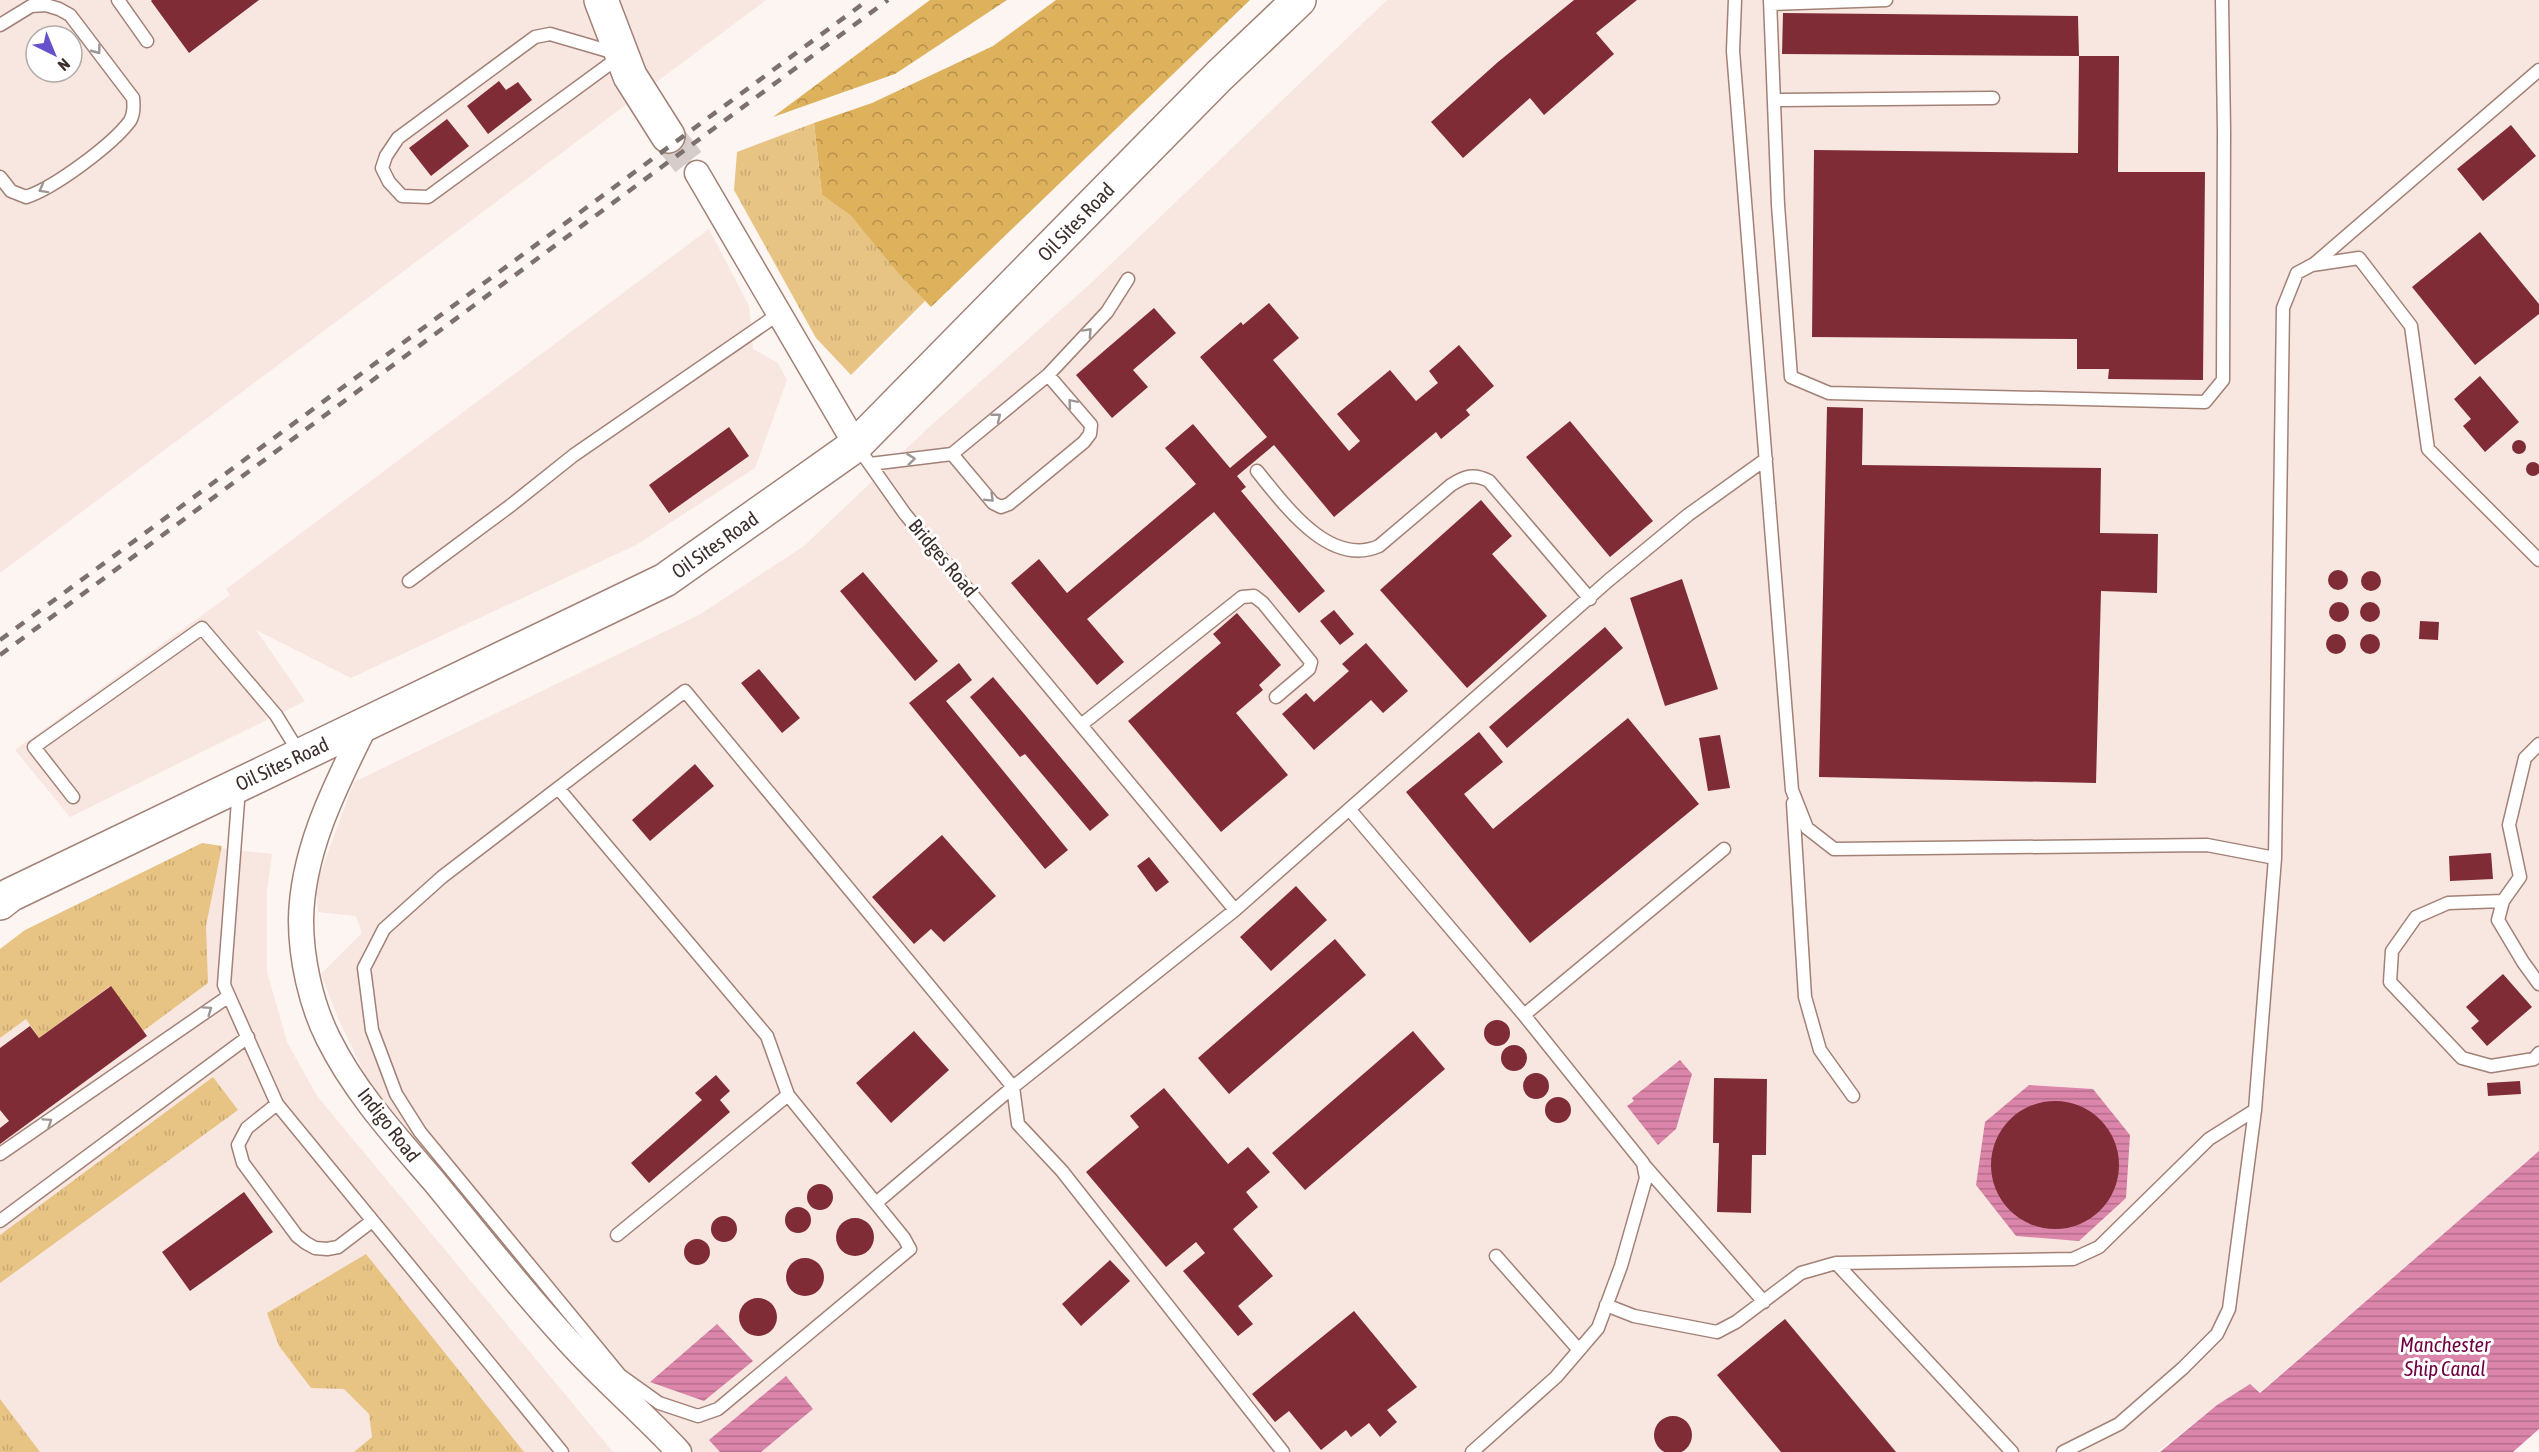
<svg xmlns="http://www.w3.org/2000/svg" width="2539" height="1452" viewBox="0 0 2539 1452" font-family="'Asap Condensed',sans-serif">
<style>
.built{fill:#f8e6e0;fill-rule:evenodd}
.grass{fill:url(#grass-tufts)}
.forest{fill:url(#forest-crowns)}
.water{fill:url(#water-rules)}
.building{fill:#7f2c37}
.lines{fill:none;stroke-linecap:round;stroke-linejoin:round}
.secondary-tunnel{stroke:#d6cdca;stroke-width:33;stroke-dasharray:33 16;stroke-linecap:butt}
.lane-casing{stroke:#a28176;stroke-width:15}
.street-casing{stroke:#a28176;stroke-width:27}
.secondary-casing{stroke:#a28176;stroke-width:36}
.lane{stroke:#fff;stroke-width:12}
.street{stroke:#fff;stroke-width:24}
.secondary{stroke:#fff;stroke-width:33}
.rail{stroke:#7d716d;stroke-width:4.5;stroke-dasharray:10 10;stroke-linecap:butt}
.oneway{stroke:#9e9694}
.labels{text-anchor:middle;stroke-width:6;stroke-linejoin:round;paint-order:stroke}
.street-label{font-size:20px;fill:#3c2e2a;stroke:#fff}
.water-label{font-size:21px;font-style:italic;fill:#6f0142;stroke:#fff}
</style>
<defs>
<pattern id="grass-tufts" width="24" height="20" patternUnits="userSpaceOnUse" patternTransform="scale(1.5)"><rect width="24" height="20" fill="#e7c484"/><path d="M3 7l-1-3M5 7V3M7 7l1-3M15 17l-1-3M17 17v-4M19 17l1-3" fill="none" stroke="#c7a972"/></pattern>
<pattern id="forest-crowns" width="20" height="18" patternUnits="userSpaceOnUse" patternTransform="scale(1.5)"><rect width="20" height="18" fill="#deb25d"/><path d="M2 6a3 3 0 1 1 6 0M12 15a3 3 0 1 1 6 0" fill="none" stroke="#b5914d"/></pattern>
<pattern id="water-rules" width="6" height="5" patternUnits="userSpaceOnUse" patternTransform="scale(1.5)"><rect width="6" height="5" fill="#dc85aa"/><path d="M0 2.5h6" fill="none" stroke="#b46d8b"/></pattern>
</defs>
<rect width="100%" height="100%" fill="#fcf5f2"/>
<!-- built -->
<path class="built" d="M 0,0 L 766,0 L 0,573 ZM 36,36 L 72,36 L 72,72 L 36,72 Z
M 1387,0 L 2539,0 L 2539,1151 L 2259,1393 L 2250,1384 L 2217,1405 L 2157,1452 L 694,1452 L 565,1321 L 369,1083 L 338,1018 L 321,974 L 362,933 L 356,916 L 318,912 L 316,885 L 354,782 L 699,615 L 804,546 L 926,430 L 1089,285 Z
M 709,229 L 749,306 L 753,349 L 778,363 L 787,380 L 755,468 L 636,545 L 351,678 L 256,630 L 305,701 L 70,817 L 15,750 L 230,595 L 226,589 Z
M 203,846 L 272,854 L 267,891 L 267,972 L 287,1042 L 317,1096 L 613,1452 L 0,1452 L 0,952 Z"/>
<!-- grass -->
<path class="grass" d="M 814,123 L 822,195 L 851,216 L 925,301 L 851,375 L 816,338 L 734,190 L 737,152 Z
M 202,843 L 222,846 L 206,926 L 208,983 L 143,1031 L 110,986 L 39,1038 L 26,1019 L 0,1038 L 0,949 L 25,930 Z
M 213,1077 L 238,1110 L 0,1283 L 0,1235 Z
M 366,1254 L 524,1452 L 354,1452 L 372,1437 L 369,1414 L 344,1389 L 311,1388 L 279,1346 L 267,1313 Z
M 0,1399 L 40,1452 L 0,1452 Z"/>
<!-- forest -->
<path class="forest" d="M 930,0 L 1007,0 L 895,74 L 773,117 Z
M 1056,0 L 1250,0 L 931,307 L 900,275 L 851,216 L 822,195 L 814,123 L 872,103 L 993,46 Z"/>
<!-- water -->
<path class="water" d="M 1680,1060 L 1692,1074 L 1676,1129 L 1658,1145 L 1627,1106 L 1634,1101 L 1632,1098 Z
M 2029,1085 L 2093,1089 L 2130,1135 L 2126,1198 L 2079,1241 L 2016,1236 L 1976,1185 L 1985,1122 Z
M 2539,1151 L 2539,1429 L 2513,1452 L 2160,1452 L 2217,1405 L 2250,1384 L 2260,1393 Z
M 717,1324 L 753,1361 L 704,1401 L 650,1382 Z
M 786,1376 L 813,1409 L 761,1452 L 720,1452 L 709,1440 Z"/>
<!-- building -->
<path class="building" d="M 152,0 L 259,0 L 189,53 L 151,1 Z
M 1574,0 L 1637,0 L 1596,33 L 1614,54 L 1544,115 L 1530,98 L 1463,158 L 1431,122 L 1498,62 Z
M 1783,13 L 2078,16 L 2079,56 L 1782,54 Z
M 2079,56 L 2119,56 L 2118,172 L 2205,172 L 2203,380 L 2108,379 L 2109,369 L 2077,369 L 2077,339 L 1812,337 L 1814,150 L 2078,153 Z
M 499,81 L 506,90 L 518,82 L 532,100 L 488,134 L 467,106 Z
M 447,119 L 469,146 L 431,176 L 409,148 Z
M 2511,125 L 2536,156 L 2483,201 L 2457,169 Z
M 2480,232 L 2539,304 L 2539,314 L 2475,365 L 2412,287 Z
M 1269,303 L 1299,338 L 1273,360 L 1349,451 L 1360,441 L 1337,414 L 1390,370 L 1416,401 L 1438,383 L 1429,371 L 1459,345 L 1494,386 L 1466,410 L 1470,415 L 1441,439 L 1436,432 L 1334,517 L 1274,445 L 1237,476 L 1246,487 L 1241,491 L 1325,591 L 1299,613 L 1214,512 L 1087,619 L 1124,662 L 1097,685 L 1011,583 L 1039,559 L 1067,593 L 1196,484 L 1165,448 L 1193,424 L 1230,468 L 1267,437 L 1200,357 L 1241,322 L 1243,325 Z
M 1154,308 L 1176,333 L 1133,370 L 1148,387 L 1112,418 L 1076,375 Z
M 2480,376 L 2519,422 L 2485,452 L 2463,426 L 2471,419 L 2454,399 Z
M 1827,407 L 1863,408 L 1862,465 L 2101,468 L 2100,533 L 2158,534 L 2157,593 L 2101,591 L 2096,783 L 1819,777 Z
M 1570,421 L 1653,521 L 1610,557 L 1526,457 Z
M 729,427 L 749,456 L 669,513 L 649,485 Z
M2512 447a7 7 0 1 1 14 0a7 7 0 1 1-14 0Z
M2526 469a7 7 0 1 1 14 0a7 7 0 1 1-14 0Z
M 1481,500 L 1512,536 L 1492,554 L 1547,616 L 1467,688 L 1380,590 Z
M2328 580a10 10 0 1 1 20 0a10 10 0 1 1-20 0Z
M2361 581a10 10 0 1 1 20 0a10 10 0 1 1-20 0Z
M 863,572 L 938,661 L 915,681 L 840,591 Z
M 1682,579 L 1718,689 L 1665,706 L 1630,598 Z
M2360 612a10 10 0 1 1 20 0a10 10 0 1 1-20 0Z
M2329 612a10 10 0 1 1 20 0a10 10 0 1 1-20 0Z
M 1334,610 L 1354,634 L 1340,645 L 1320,621 Z
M 1237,613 L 1281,665 L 1259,685 L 1263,690 L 1236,713 L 1288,775 L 1221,832 L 1128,721 L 1221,643 L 1213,634 Z
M 2420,621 L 2439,622 L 2438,640 L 2419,639 Z
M 1605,627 L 1623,648 L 1507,748 L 1489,727 Z
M2326 644a10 10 0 1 1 20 0a10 10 0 1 1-20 0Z
M2360 644a10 10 0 1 1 20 0a10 10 0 1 1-20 0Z
M 1366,643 L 1408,691 L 1383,713 L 1371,700 L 1314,750 L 1282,714 L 1306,693 L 1314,702 L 1349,671 L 1342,664 Z
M 959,663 L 972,680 L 946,701 L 1068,850 L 1045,869 L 909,703 Z
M 759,669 L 800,718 L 782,733 L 741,683 Z
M 993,677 L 1109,815 L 1090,831 L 1025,754 L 1020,757 L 970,697 Z
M 1628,718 L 1699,804 L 1530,943 L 1406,792 L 1479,732 L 1503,762 L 1464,794 L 1493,829 Z
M 1720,735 L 1730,788 L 1708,791 L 1699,738 Z
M 695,764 L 714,786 L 650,841 L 632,820 Z
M 942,835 L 996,896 L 944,942 L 931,929 L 914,944 L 872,897 Z
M 2491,853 L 2493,879 L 2450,881 L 2449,856 Z
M 1149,857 L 1169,882 L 1156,892 L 1137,866 Z
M 1296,886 L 1327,920 L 1271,971 L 1240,937 Z
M 1335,939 L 1366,975 L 1229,1094 L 1198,1058 Z
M 2503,974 L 2532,1007 L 2487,1046 L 2471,1028 L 2479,1021 L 2466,1007 Z
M 111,986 L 147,1036 L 0,1144 L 0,1128 L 9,1121 L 0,1110 L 0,1048 L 30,1026 L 39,1038 Z
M1484 1033a13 13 0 1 1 26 0a13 13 0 1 1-26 0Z
M 914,1031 L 949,1070 L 891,1123 L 856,1083 Z
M 1413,1031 L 1445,1069 L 1305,1190 L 1272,1153 Z
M1501 1058a13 13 0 1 1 26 0a13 13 0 1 1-26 0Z
M1523 1086a13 13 0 1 1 26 0a13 13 0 1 1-26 0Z
M 716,1075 L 730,1091 L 720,1100 L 730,1112 L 649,1183 L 631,1163 L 702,1100 L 695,1093 Z
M 1714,1078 L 1767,1079 L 1766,1155 L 1752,1155 L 1751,1213 L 1717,1212 L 1719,1143 L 1713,1143 Z
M 2520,1081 L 2521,1094 L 2488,1096 L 2487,1083 Z
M 1164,1088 L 1228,1164 L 1248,1147 L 1270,1172 L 1246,1192 L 1258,1207 L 1233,1229 L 1273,1276 L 1238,1306 L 1253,1324 L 1238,1336 L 1183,1271 L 1205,1253 L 1196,1242 L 1166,1267 L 1086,1172 L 1139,1127 L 1130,1116 Z
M1545 1110a13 13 0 1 1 26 0a13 13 0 1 1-26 0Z
M1991 1165a64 64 0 1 1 128 0a64 64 0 1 1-128 0Z
M807 1197a13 13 0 1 1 26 0a13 13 0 1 1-26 0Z
M 244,1192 L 273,1232 L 190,1291 L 162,1252 Z
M785 1220a13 13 0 1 1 26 0a13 13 0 1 1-26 0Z
M711 1229a13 13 0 1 1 26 0a13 13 0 1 1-26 0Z
M836 1237a19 19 0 1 1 38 0a19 19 0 1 1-38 0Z
M684 1252a13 13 0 1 1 26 0a13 13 0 1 1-26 0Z
M786 1277a19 19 0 1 1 38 0a19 19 0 1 1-38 0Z
M 1110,1260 L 1130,1281 L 1081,1326 L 1062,1304 Z
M739 1317a19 19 0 1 1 38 0a19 19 0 1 1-38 0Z
M 1354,1311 L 1417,1387 L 1387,1410 L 1397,1422 L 1380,1437 L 1369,1423 L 1351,1437 L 1346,1430 L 1321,1450 L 1289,1411 L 1275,1422 L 1252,1394 Z
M 1785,1319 L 1896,1452 L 1781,1452 L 1717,1375 Z
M1654 1435a19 19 0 1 1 38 0a19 19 0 1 1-38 0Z"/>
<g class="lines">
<!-- secondary-tunnel -->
<path class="secondary-tunnel" d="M 668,136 L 697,173"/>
<!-- lane casing -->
<g class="lane-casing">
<path id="lane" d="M 118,0 L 147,41
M 1735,0 L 1733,51 L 1792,790 L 1807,828 L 1834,849 L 2207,845 L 2275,858
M 1770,0 L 1778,205 L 1791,377 L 1829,393 L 2205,402 L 2223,380 L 2224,132 L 2222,0
M 1770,4 L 1886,0
M 0,25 L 31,6 L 46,5 L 59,9 L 70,15 L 133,98 C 134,106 134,114 130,121 C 112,145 54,188 26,197 L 11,191 L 0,177
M 550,34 L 622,55 L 428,197 L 402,196 L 389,182 L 382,168 L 386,156 L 398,138 L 535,37 Z
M 1774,100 L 1993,98
M 2313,265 L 2539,70
M 857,446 L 905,514 L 1235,910
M 952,454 L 993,503 L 1001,507 L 1009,504 L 1084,442 L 1090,434 L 1091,425 L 1048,375
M 870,464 L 952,454 L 1048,375 L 1107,312 L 1128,279
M 1257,471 C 1284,504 1329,568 1379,546 L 1451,485 C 1465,476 1474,473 1489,481 L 1590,599
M 409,581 L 510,506 L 574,455 L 780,313
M 1081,725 L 1242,597 L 1254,596 L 1263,603 L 1311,662 L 1309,669 L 1276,697
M 2539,744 L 2525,758 L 2509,825 L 2520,877 L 2503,901 L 2498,920 L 2523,962 L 2539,984
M 239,788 L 224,985 L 277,1104 L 562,1452
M 558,788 L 767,1036 L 788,1095 L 904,1238 L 910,1249 L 718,1409 L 698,1416 L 659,1403 L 620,1375 L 420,1132 L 396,1094 L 372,1030 L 364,968 L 384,929 L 442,877 L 685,691 L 1013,1087 L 1018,1124 L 1062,1171 L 1283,1452
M 73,797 L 34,747 L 202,628 L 276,715 L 300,754
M 1793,803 L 1805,997 L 1820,1050 L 1853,1096
M 1350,810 L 1524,1015 L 1724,849
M 2503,901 L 2448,903 L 2416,917 L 2392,951 L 2390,982 L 2462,1058 L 2491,1066 L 2534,1059 L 2539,1053
M 277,1104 L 247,1128 L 238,1145 L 243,1163 L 297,1236 L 306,1243 L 315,1248 L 327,1249 L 338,1247 L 372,1221
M 0,1154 L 229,996
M 1644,1165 L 1764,1302
M 876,1203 L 1013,1087 L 1235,910 L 1609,580 L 1688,515 L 1766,459
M 0,1221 L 248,1037
M 617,1235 L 788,1095
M 1496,1256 L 1579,1350
M 1836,1263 L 2012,1452
M 1606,1305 L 1634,1316 L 1717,1332 L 1736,1322 L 1801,1273 L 1836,1263 L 2073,1259 L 2099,1247 L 2209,1139 L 2255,1110
M 1472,1452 L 1556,1377 L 1598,1328 L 1621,1266 L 1646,1178 L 1643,1163 L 1524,1015
M 2063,1452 L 2119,1424 L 2183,1368 L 2217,1334 L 2229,1309 L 2255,1110 L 2275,858 L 2283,308 L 2297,273 L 2312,265 L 2359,258 L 2411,326 L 2428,449 L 2539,560"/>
</g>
<!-- street casing -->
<g class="street-casing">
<path id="street" d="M 697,173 L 856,445
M 366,724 C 336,785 302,850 301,920 C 301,959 311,1004 328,1038 C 354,1091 395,1136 433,1180 C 479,1236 524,1294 573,1346 C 607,1383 645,1415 679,1452"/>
</g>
<!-- secondary casing -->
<g class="secondary-casing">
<path id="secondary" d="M 601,0 L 630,76 L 668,136
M 0,903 L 10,895 L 665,580 L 856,445 L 1219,76 L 1299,0"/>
</g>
<!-- lane -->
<use href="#lane" class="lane"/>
<!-- street -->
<use href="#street" class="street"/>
<!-- secondary -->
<use href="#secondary" class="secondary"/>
<!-- rail -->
<path class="rail" d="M 0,640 L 868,0
M 0,655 L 888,0"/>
</g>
<!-- one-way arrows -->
<defs><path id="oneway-chevron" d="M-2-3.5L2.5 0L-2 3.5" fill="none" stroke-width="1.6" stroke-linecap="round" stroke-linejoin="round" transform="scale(1.5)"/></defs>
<g class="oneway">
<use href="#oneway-chevron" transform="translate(97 50) rotate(53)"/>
<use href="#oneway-chevron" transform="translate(43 189) rotate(151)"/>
<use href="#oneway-chevron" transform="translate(1088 332) rotate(-47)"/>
<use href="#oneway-chevron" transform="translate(1072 403) rotate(-131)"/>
<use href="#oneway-chevron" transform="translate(997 417) rotate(-39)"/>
<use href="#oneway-chevron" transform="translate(911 459) rotate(-7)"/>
<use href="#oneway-chevron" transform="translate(990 498) rotate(44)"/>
<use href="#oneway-chevron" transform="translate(208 1010) rotate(-35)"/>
<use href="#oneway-chevron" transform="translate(48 1122) rotate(-34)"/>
</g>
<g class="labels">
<!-- street labels -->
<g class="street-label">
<text transform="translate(1076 222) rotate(-46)" y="7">Oil Sites Road</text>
<text transform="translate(715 545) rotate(-35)" y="7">Oil Sites Road</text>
<text transform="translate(943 558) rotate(50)" y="7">Bridges Road</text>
<text transform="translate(282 764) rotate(-25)" y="7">Oil Sites Road</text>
<text transform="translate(389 1125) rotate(52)" y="7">Indigo Road</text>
</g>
<!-- water labels -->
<g class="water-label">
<text x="2445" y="1352">Manchester<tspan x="2445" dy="24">Ship Canal</tspan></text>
</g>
</g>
<!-- north arrow -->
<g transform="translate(54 54) rotate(137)"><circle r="28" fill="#ffffff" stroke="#b1abaa" stroke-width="1.5"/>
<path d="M0-4.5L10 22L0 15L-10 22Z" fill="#6751ca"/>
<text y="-9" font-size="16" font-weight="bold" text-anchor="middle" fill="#3c2e2a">N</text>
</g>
</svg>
